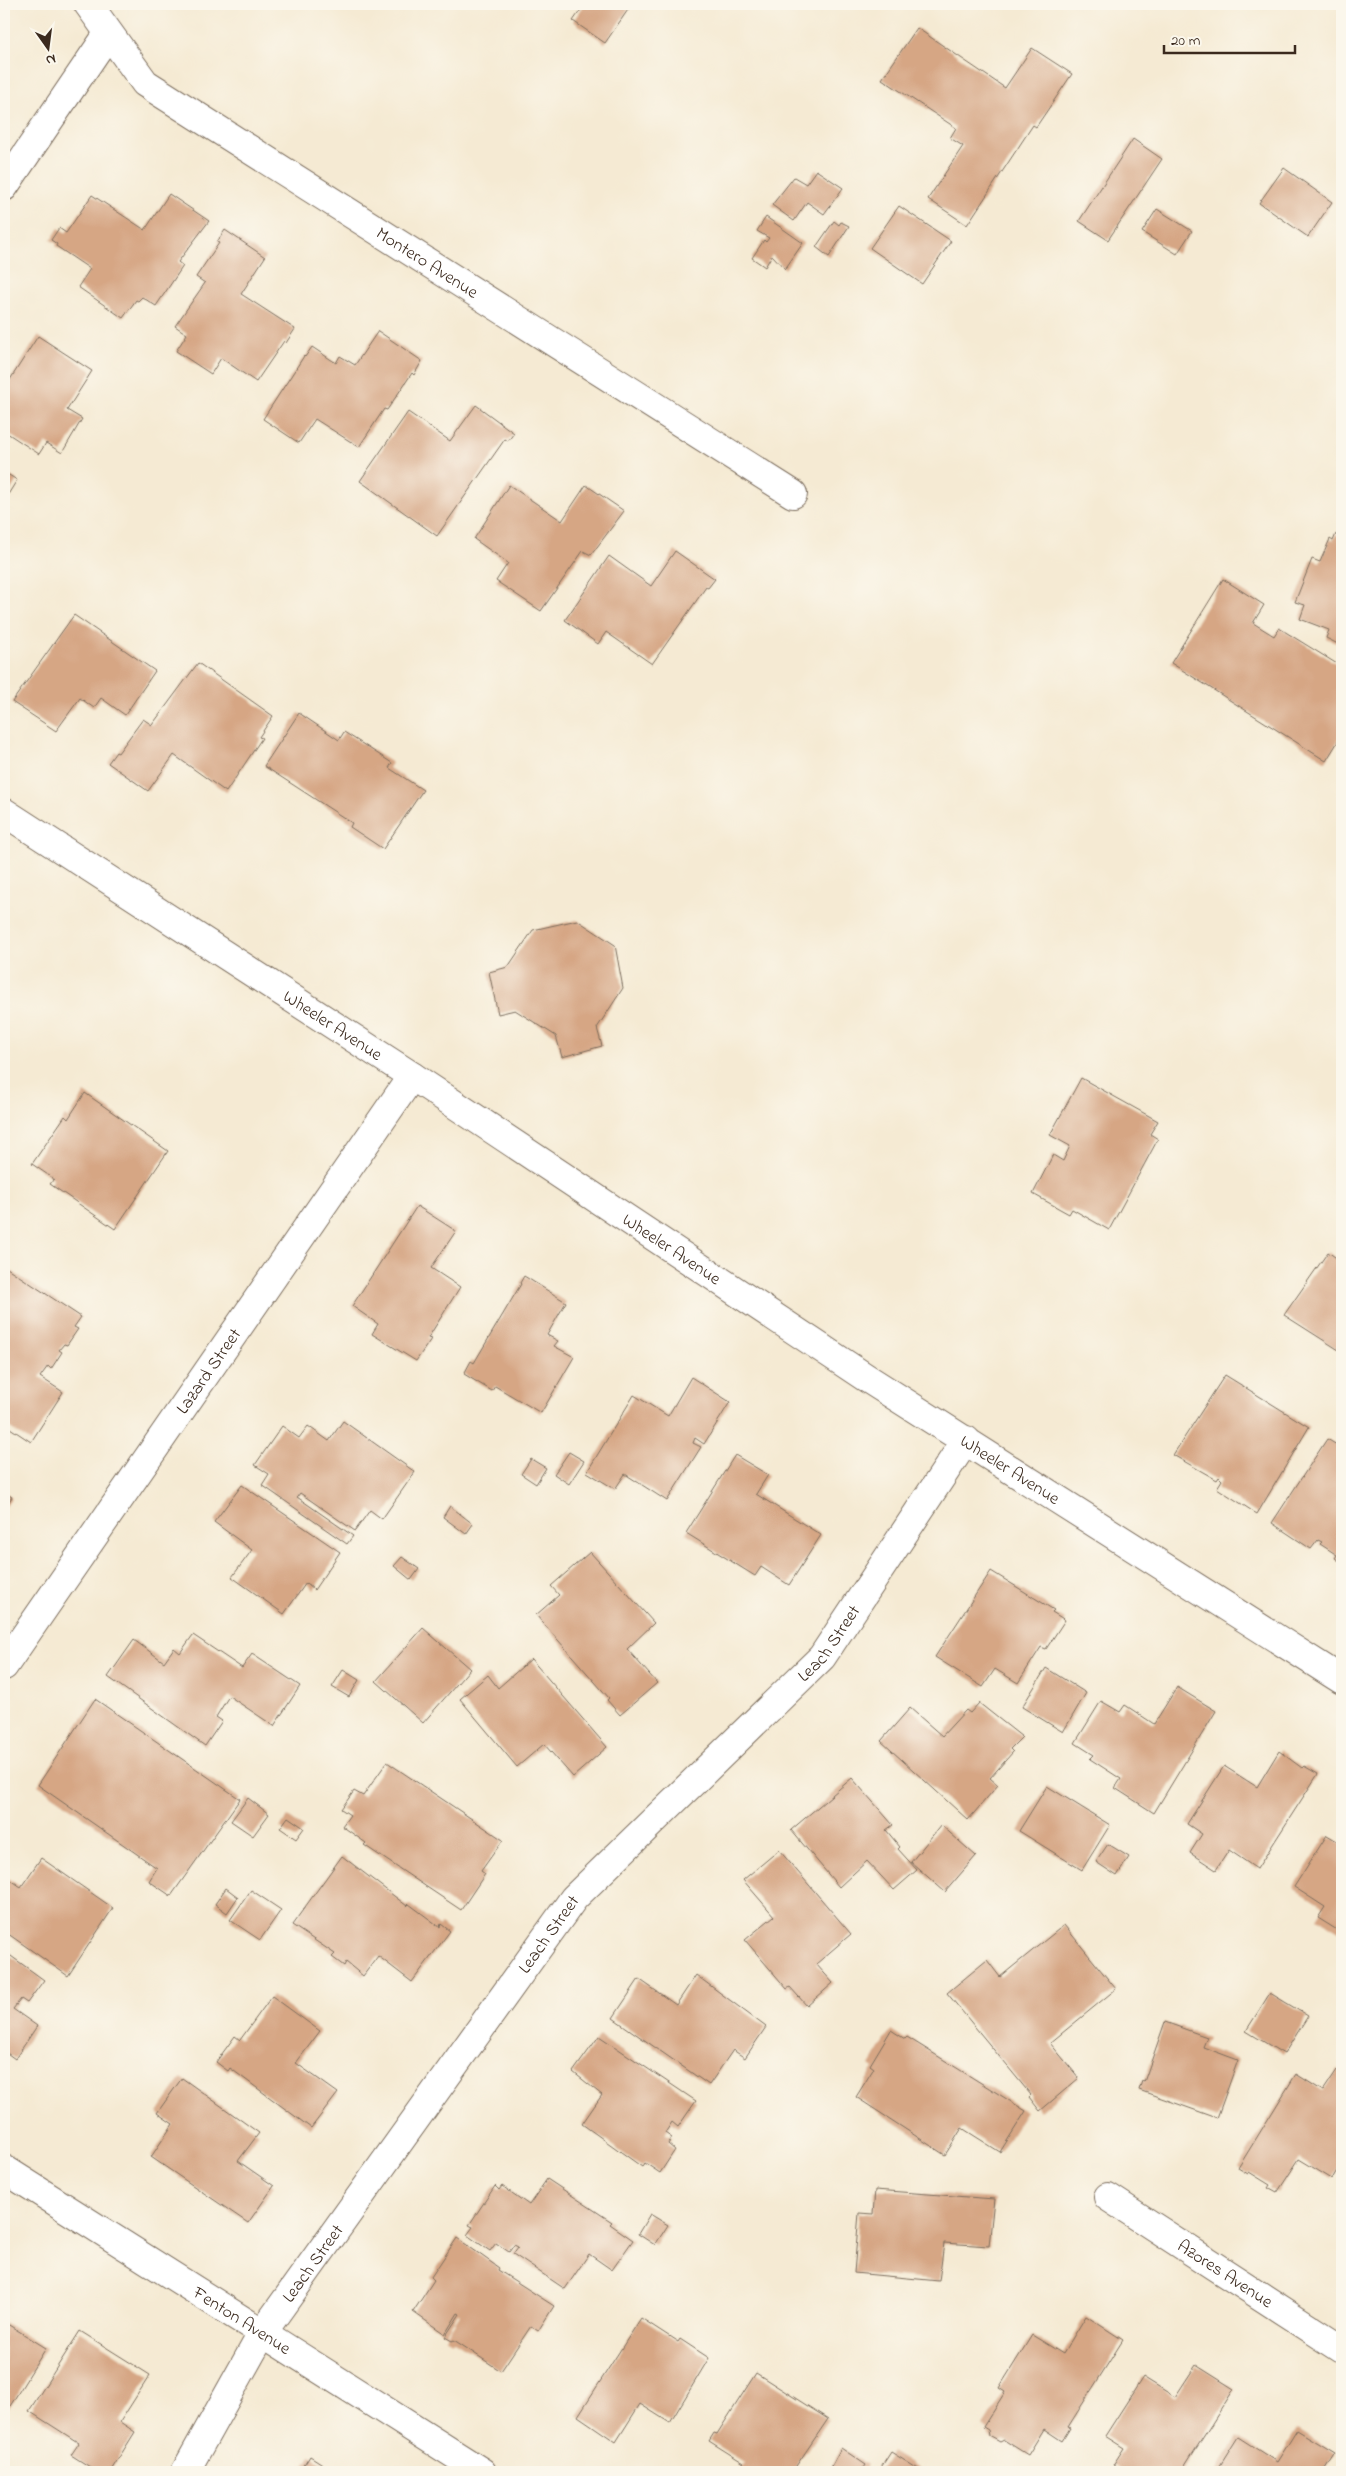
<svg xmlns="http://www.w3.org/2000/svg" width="1346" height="2476" viewBox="0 0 1346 2476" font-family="'Indie Flower',sans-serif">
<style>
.building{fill:#d6a684}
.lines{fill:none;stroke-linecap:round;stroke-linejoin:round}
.street-casing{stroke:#7c6d5d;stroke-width:30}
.street{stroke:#fff;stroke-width:28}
.labels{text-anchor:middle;stroke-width:4;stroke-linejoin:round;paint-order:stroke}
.street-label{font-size:18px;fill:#3b2a1e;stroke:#fbf7ec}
</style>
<rect width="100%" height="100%" fill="#fbf7ec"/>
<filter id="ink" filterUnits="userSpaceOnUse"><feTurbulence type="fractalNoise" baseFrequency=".02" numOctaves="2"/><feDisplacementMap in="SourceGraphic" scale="10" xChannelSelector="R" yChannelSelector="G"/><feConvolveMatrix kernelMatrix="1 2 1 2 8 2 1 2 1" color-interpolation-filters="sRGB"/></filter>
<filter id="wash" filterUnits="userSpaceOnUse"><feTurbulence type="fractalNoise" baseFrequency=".0096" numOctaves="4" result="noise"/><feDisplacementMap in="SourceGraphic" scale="20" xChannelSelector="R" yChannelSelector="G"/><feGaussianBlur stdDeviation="1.12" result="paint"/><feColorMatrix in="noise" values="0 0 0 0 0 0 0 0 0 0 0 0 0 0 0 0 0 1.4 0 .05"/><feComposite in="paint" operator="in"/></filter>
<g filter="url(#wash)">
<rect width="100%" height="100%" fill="#f5ead3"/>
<g id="blocks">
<!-- building -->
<path class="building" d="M 585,4 L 632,4 L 605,43 L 573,21 Z
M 917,28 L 1005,88 L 1032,48 L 1072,74 L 1036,127 L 1033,125 L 967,225 L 928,199 L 963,146 L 950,138 L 956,128 L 882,79 Z
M 1133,139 L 1162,159 L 1108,240 L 1079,221 Z
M 1284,168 L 1332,202 L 1308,237 L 1259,203 Z
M 816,170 L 843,188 L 824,214 L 807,202 L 794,221 L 772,205 L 794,177 L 806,184 Z
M 169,194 L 209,221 L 178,262 L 183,266 L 156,306 L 142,297 L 138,301 L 136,300 L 123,318 L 78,287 L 90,269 L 56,246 L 57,244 L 51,240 L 59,228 L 66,233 L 92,195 L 145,230 Z
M 899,206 L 951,241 L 922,284 L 870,248 Z
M 1157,209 L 1192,231 L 1177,254 L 1142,232 Z
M 766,217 L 803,243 L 785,269 L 772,255 L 765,267 L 752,258 L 764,240 L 766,242 L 769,238 L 757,231 Z
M 834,221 L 839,225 L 841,222 L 849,226 L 829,257 L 816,247 Z
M 225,230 L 265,257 L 241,294 L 295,329 L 286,343 L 284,341 L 256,382 L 221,358 L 211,374 L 176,351 L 187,334 L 175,326 L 205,283 L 196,277 L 219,243 L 217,242 Z
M 378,331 L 422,361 L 414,375 L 412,373 L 387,410 L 384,409 L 359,447 L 315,419 L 299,443 L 263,419 L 304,356 L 305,357 L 312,347 L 336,363 L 340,356 L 355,365 Z
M 38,336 L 92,371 L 67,410 L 82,419 L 62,453 L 46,443 L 39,454 L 4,431 L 4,389 Z
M 476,405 L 514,433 L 508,441 L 505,439 L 437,536 L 360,481 L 408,412 L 450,441 Z
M 4,472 L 17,480 L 4,501 Z
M 509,485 L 562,521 L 586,485 L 624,511 L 591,555 L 583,551 L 541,611 L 496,581 L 508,563 L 474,539 Z
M 1336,534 L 1342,537 L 1342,646 L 1326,638 L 1329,630 L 1300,619 L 1305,605 L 1295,602 L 1312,559 L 1320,562 L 1330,539 L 1333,541 Z
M 675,551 L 715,579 L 708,588 L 706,587 L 652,664 L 606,632 L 598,644 L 565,620 L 609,556 L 651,586 Z
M 1223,579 L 1264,605 L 1253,623 L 1274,636 L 1279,628 L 1342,667 L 1342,735 L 1326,761 L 1171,663 Z
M 74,615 L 155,671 L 125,715 L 101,698 L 94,708 L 80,698 L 56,731 L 12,702 Z
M 198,663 L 273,716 L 259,737 L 262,738 L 226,792 L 174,755 L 148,791 L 108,763 L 116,752 L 118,753 L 143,719 L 152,725 Z
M 299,713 L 339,740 L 344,732 L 392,763 L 389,768 L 423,790 L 383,849 L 350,827 L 352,823 L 264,766 Z
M 577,920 L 615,945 L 623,988 L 597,1028 L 602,1046 L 562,1057 L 556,1036 L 515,1010 L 498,1014 L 489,972 L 508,967 L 533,930 Z
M 1081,1078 L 1158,1121 L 1150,1134 L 1158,1139 L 1109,1230 L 1072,1209 L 1069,1214 L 1033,1194 L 1053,1155 L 1063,1161 L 1070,1146 L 1050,1135 Z
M 85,1093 L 168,1151 L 115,1229 L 50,1184 L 54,1179 L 32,1164 L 65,1116 L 68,1119 Z
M 417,1206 L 456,1231 L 431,1268 L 460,1287 L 428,1338 L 431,1339 L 416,1361 L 372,1334 L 378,1324 L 352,1306 Z
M 1328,1252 L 1342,1262 L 1342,1352 L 1284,1315 Z
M 4,1266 L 81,1317 L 74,1327 L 78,1329 L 67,1345 L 64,1344 L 59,1350 L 62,1352 L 51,1369 L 48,1366 L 40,1377 L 63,1392 L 31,1442 L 4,1424 Z
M 524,1276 L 566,1302 L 547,1335 L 558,1341 L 554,1346 L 574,1357 L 541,1413 L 495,1386 L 492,1391 L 464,1374 L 471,1361 L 474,1363 L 521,1284 L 520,1283 Z
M 1225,1375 L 1309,1427 L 1257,1514 L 1217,1488 L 1222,1480 L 1219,1477 L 1217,1480 L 1173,1455 Z
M 691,1377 L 730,1402 L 704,1444 L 695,1438 L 693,1443 L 701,1447 L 667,1501 L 625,1474 L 615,1489 L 587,1472 L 634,1395 L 668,1416 Z
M 343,1421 L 415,1472 L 382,1519 L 370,1510 L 355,1531 L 300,1493 L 297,1497 L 353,1536 L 347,1544 L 262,1485 L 269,1474 L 255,1465 L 282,1426 L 299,1438 L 308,1426 L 329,1441 Z
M 1327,1439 L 1342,1448 L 1342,1563 L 1335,1558 L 1337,1555 L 1320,1544 L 1322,1542 L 1318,1540 L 1311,1549 L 1272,1523 Z
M 569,1452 L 584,1461 L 569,1484 L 554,1474 Z
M 735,1455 L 768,1475 L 756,1494 L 821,1535 L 789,1585 L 761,1567 L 755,1576 L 686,1533 Z
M 531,1459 L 546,1468 L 536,1484 L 521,1474 Z
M 242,1485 L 340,1552 L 314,1590 L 306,1583 L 284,1614 L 232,1577 L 252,1550 L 214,1522 Z
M 4,1492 L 12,1497 L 4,1509 Z
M 450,1506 L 473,1524 L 466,1534 L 443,1517 Z
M 590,1552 L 654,1623 L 627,1649 L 657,1683 L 620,1715 L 607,1700 L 609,1698 L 536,1615 L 559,1595 L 551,1586 Z
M 402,1557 L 419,1569 L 411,1580 L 394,1566 Z
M 991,1571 L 1054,1610 L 1052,1612 L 1065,1620 L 1046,1649 L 1041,1647 L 1018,1683 L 995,1669 L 983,1687 L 935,1657 Z
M 423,1628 L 470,1669 L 423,1723 L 376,1681 Z
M 193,1635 L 242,1668 L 252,1654 L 300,1686 L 274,1726 L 229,1696 L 216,1717 L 222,1721 L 205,1746 L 108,1677 L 134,1640 L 164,1662 L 174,1648 L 180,1653 Z
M 531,1659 L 607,1747 L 573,1777 L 544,1744 L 517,1767 L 460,1699 L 488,1675 L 498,1688 Z
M 1046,1668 L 1086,1693 L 1063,1732 L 1022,1707 Z
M 343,1670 L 359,1680 L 349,1697 L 332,1687 Z
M 1177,1687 L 1216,1711 L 1154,1813 L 1115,1788 L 1121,1779 L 1090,1759 L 1094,1755 L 1075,1743 L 1101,1701 L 1120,1712 L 1125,1705 L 1154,1724 Z
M 95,1699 L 240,1799 L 171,1896 L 149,1881 L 157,1868 L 38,1785 Z
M 979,1703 L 1022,1737 L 1010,1749 L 1013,1752 L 990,1778 L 998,1785 L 968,1820 L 881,1741 L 910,1708 L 942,1736 L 966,1710 L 970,1713 Z
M 1279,1751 L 1302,1768 L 1304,1766 L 1318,1774 L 1257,1869 L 1229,1850 L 1216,1870 L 1190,1853 L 1202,1834 L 1187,1824 L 1224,1766 L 1257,1787 Z
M 387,1762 L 503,1840 L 481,1871 L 485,1874 L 461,1910 L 364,1845 L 366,1843 L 342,1826 L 350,1815 L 341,1809 L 354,1791 L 363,1796 Z
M 852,1778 L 893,1825 L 886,1830 L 900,1847 L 898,1849 L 917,1870 L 894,1890 L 867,1861 L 839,1887 L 791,1830 Z
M 1047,1786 L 1110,1825 L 1082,1870 L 1019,1831 Z
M 248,1798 L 269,1814 L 253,1836 L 231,1821 Z
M 288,1817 L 304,1828 L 296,1839 L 280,1828 Z
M 941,1825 L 976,1856 L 945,1892 L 911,1862 Z
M 1327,1835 L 1342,1844 L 1342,1933 L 1318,1918 L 1325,1907 L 1294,1887 Z
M 1108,1844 L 1129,1857 L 1117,1876 L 1096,1862 Z
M 779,1850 L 851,1934 L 816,1964 L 833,1983 L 807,2006 L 790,1987 L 787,1989 L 745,1940 L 774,1916 L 743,1880 Z
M 342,1856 L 407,1906 L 409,1904 L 440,1927 L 441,1924 L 450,1931 L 412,1982 L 378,1956 L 363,1976 L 346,1962 L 344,1966 L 332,1957 L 335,1954 L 292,1925 Z
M 41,1858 L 113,1908 L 68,1976 L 4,1931 L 4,1875 L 21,1887 Z
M 226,1888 L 238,1897 L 227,1913 L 215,1904 Z
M 251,1890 L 281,1910 L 260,1940 L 230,1920 Z
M 1064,1925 L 1116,1989 L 1050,2043 L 1079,2078 L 1040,2111 L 1029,2097 L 1031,2095 L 947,1993 L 987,1960 L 1000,1977 Z
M 4,1951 L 44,1980 L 27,2003 L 21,1999 L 13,2009 L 37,2026 L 15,2059 L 4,2051 Z
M 696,1975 L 766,2027 L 745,2058 L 733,2050 L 709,2085 L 613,2018 L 639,1979 L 676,2005 Z
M 1270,1993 L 1308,2016 L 1284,2054 L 1246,2031 Z
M 272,1996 L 320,2031 L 296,2063 L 338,2093 L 311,2128 L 230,2068 L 228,2071 L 216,2062 L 235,2036 L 240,2040 Z
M 1165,2022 L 1207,2037 L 1203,2047 L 1238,2060 L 1217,2118 L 1139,2090 L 1142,2081 L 1144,2082 Z
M 891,2030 L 905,2039 L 907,2037 L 1026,2111 L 1000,2152 L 962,2128 L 945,2155 L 856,2097 L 874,2068 L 870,2065 Z
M 599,2036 L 696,2101 L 678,2127 L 672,2122 L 665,2133 L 672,2138 L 668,2144 L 675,2150 L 660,2173 L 645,2163 L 642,2167 L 582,2124 L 602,2095 L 573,2072 Z
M 1337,2070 L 1342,2073 L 1342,2162 L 1332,2179 L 1299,2159 L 1277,2193 L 1268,2188 L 1270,2185 L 1249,2172 L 1248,2174 L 1238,2168 L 1296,2074 L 1323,2091 Z
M 182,2078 L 259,2133 L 238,2161 L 274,2186 L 248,2223 L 151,2157 L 173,2124 L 157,2113 Z
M 547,2179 L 612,2222 L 610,2224 L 633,2240 L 612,2270 L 589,2254 L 565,2289 L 513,2254 L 518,2247 L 514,2245 L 509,2252 L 496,2243 L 490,2251 L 467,2235 L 473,2227 L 469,2225 L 495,2186 L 499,2190 L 502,2186 L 529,2205 Z
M 875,2190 L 994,2199 L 989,2246 L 944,2243 L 939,2281 L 854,2273 L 859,2213 L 873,2214 Z
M 650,2214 L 668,2225 L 655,2245 L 638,2234 Z
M 457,2238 L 499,2268 L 498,2270 L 554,2306 L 538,2331 L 531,2326 L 501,2371 L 454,2340 L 452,2341 L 445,2337 L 460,2314 L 458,2313 L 445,2334 L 413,2312 L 434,2280 L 431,2277 Z
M 1086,2316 L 1123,2340 L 1068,2427 L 1070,2428 L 1062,2441 L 1044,2429 L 1028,2455 L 1004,2440 L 1000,2442 L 989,2436 L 988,2430 L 983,2427 L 1005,2392 L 999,2388 L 1032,2335 L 1063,2354 Z
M 641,2318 L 678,2342 L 680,2339 L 709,2358 L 670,2423 L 640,2404 L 616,2442 L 578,2416 Z
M 4,2322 L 46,2348 L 7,2411 L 4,2409 Z
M 80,2331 L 150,2375 L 120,2422 L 135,2432 L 110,2472 L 98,2472 L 71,2455 L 79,2443 L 29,2411 Z
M 1196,2365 L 1234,2389 L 1181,2472 L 1124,2472 L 1113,2465 L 1124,2448 L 1105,2436 L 1143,2377 L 1175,2397 Z
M 756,2373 L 828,2419 L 792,2472 L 738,2472 L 744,2463 L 709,2441 L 714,2433 L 717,2434 Z
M 1297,2430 L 1335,2453 L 1323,2472 L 1216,2472 L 1238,2437 L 1277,2462 Z
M 841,2448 L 866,2465 L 862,2471 L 864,2472 L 828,2472 Z
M 891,2452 L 923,2472 L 878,2472 Z
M 310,2456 L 335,2472 L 300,2472 Z"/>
</g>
</g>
<g filter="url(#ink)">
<use href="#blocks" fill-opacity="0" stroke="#7c6d5d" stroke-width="1"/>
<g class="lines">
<!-- street casing -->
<g class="street-casing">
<g id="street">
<path id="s1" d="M 88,4 L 145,83 L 793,494"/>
<path d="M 4,187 L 108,34"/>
<path id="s2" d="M 4,812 L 412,1076 L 865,1377 L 1342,1680"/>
<path id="s3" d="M 4,1666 L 412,1076"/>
<path id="s4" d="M 4,2169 L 482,2472"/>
<path id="s5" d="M 1108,2197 L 1342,2349"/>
<path id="s6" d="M 185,2472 L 263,2332 L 574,1898 L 822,1657 L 966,1440"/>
</g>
</g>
<!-- street -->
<use href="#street" class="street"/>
</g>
</g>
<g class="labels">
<!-- street labels -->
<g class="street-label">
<text dy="6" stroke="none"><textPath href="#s1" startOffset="432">Montero Avenue</textPath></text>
<text dy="6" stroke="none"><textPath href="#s2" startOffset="392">Wheeler Avenue</textPath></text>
<text dy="6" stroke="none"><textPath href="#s2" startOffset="798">Wheeler Avenue</textPath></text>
<text dy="6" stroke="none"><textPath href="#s3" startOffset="359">Lazard Street</textPath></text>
<text dy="6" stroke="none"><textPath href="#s2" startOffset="1202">Wheeler Avenue</textPath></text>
<text dy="6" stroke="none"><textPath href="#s6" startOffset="1055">Leach Street</textPath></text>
<text dy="6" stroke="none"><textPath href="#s6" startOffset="650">Leach Street</textPath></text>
<text dy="6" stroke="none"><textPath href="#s6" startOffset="245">Leach Street</textPath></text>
<text dy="6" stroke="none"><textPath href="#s5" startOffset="140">Azores Avenue</textPath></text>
<text dy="6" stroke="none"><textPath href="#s4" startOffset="282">Fenton Avenue</textPath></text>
</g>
</g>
<!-- margin -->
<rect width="1346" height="2476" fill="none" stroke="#fbf7ec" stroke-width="20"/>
<!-- north arrow -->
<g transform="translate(48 48) rotate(166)" stroke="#fbf7ec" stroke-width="4" paint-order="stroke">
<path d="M0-4L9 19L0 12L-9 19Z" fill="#3b2a1e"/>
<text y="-8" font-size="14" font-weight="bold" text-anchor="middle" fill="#3b2a1e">N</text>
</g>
<!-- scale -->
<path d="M1164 45v8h131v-8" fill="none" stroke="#3b2a1e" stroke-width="2.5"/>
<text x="1171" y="45" font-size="15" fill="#3b2a1e" stroke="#fbf7ec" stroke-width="4" paint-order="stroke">20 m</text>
</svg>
